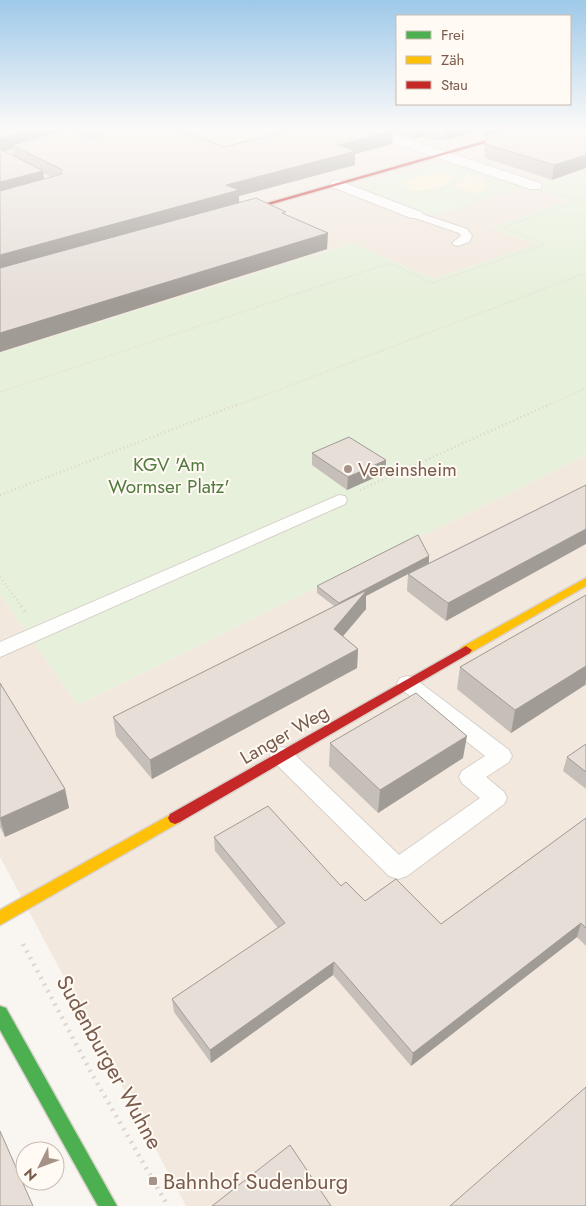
<svg xmlns="http://www.w3.org/2000/svg" width="586" height="1206" viewBox="0 0 586 1206" font-family="Jost,sans-serif">
<style>
.residential{fill:#f2e8de}
.green{fill:#e7f0db}
.sand{fill:#fbf2d9}
.lines{fill:none;stroke-linecap:round;stroke-linejoin:round}
.lane-casing{stroke:#d7d1cb;stroke-width:2}
.street-casing{stroke:#d7d1cb;stroke-width:2}
.fast-casing{stroke:#d9d2cb;stroke-width:3}
.slow-casing{stroke:#d9d2cb;stroke-width:3}
.jam-casing{stroke:#d9d2cb;stroke-width:3}
.path-far3{stroke:#dcd5d0;stroke-width:2;stroke-dasharray:0.5 2;stroke-linecap:butt}
.path-far2{stroke:#dcd5d0;stroke-width:2.5;stroke-dasharray:1 3;stroke-linecap:butt}
.path-far1{stroke:#dcd5d0;stroke-width:4;stroke-dasharray:1 4.5;stroke-linecap:butt}
.path{stroke:#dcd5d0;stroke-width:4.5;stroke-dasharray:2 5.5;stroke-linecap:butt}
.lane{fill:#fefefd;fill-rule:evenodd}
.street{fill:#fefefd;fill-rule:evenodd}
.fast{fill:#4caf50;fill-rule:evenodd}
.slow{fill:#ffc107;fill-rule:evenodd}
.jam{fill:#c62828;fill-rule:evenodd}
.wall{fill:#c6bfb9;fill-rule:evenodd}
.shaded-wall{fill:#a19b96}
.building{fill:#e6ded7;stroke:#a19b96}
.poi-dot{fill:#a69286;stroke:#fffaf3;stroke-width:2}
.labels{text-anchor:middle;stroke-width:4;stroke-linejoin:round;paint-order:stroke}
.park-label{font-size:19px;fill:#537a41;stroke:#fffaf3}
.poi-label{font-size:19px;fill:#7a5c4d;stroke:#fffaf3;text-anchor:start}
.street-label{font-size:19px;fill:#7a5c4d;stroke:#fffaf3}
.near-street-label{font-size:22px;fill:#7a5c4d;stroke:#fffaf3}
.near-poi-label{font-size:22px;fill:#7a5c4d;stroke:#fffaf3;text-anchor:start}
</style>
<rect width="100%" height="100%" fill="#f9f5f0"/>
<!-- residential -->
<path class="residential" d="M 0,130 L 586,130 L 586,170 L 532,187 L 570,201 L 491,227 L 535,245 L 433,279 L 352,243 L 0,353 Z
M 586,455 L 586,1206 L 186,1206 L 0,857 L 0,595 L 78,705 Z"/>
<!-- green -->
<path class="green" d="M 447,160 L 523,187 L 433,216 L 357,186 Z
M 586,170 L 586,455 L 78,705 L 0,595 L 0,353 L 353,243 L 433,279 L 534,245 L 491,227 L 569,201 L 532,187 Z"/>
<!-- sand -->
<path class="sand" d="M 441,174 L 454,176 C 442,191 428,191 410,190 L 406,183 L 419,176 Z
M 465,174 L 484,180 L 488,187 L 475,194 L 454,186 L 465,180 Z"/>
<g class="lines">
<!-- lane casing -->
<g class="lane-casing">
<path id="lane" d="M 416,212 L 467,229 L 472,236 L 469,242 L 458,246 L 454,245 L 452,243 L 461,236 L 459,233 L 412,217 L 411,215 L 412,213 Z
M 339,495 L 345,496 L 347,500 L 345,504 L 0,657 L 0,642 Z
M 407,676 L 414,678 L 509,750 L 512,756 L 509,762 L 486,777 L 504,792 L 507,798 L 504,804 L 407,876 L 398,879 L 389,876 L 273,761 L 270,755 L 273,749 L 281,747 L 289,749 L 399,855 L 480,798 L 462,783 L 459,777 L 462,771 L 485,756 L 400,688 L 397,683 L 400,678 Z"/>
</g>
<!-- street casing -->
<g class="street-casing">
<path id="street" d="M 362,130 L 381,130 L 540,183 L 542,186 L 540,189 L 530,189 L 364,133 Z
M 337,180 L 421,212 L 424,215 L 421,218 L 411,218 L 332,187 L 330,184 L 332,181 Z"/>
</g>
<!-- fast casing -->
<g class="fast-casing">
<path id="fast" d="M 0,1006 L 6,1008 L 117,1206 L 98,1206 L 0,1030 Z"/>
</g>
<!-- slow casing -->
<g class="slow-casing">
<path id="slow" d="M 586,578 L 586,586 L 470,653 L 466,654 L 460,650 L 462,647 Z
M 175,812 L 180,814 L 182,818 L 180,822 L 0,925 L 0,910 Z"/>
</g>
<!-- jam casing -->
<g class="jam-casing">
<path id="jam" d="M 522,130 L 531,130 L 234,215 L 229,214 Z
M 466,646 L 472,650 L 470,653 L 180,822 L 175,824 L 170,822 L 168,818 L 170,814 Z"/>
</g>
<!-- path-far3 -->
<path class="path-far3" d="M 421,192 L 441,189 L 456,182
M 555,193 L 580,201
M 0,392 L 390,263 L 433,283 L 545,244 L 503,227 L 586,198
M 236,406 L 586,273
M 547,406 L 586,388"/>
<!-- path-far2 -->
<path class="path-far2" d="M 360,490 L 550,404
M 0,495 L 239,404
M 0,577 L 22,607"/>
<!-- path-far1 -->
<path class="path-far1" d="M 21,606 L 26,613"/>
<!-- path -->
<path class="path" d="M 23,944 L 93,1076 L 168,1206"/>
<!-- lane -->
<use href="#lane" class="lane"/>
<!-- street -->
<use href="#street" class="street"/>
<!-- fast -->
<use href="#fast" class="fast"/>
<!-- slow -->
<use href="#slow" class="slow"/>
<!-- jam -->
<use href="#jam" class="jam"/>
</g>
<!-- wall -->
<path class="wall" d="M 0,130 L 180,130 L 224,147 L 291,130 L 483,130 L 445,140 L 436,140 L 423,136 L 413,139 L 393,132 L 392,144 L 355,154 L 355,165 L 239,196 L 239,203 L 286,215 L 327,249 L 0,352 ZM 12,149 L 13,156 L 4,152 ZM 43,173 L 51,177 L 44,179 Z
M 483,130 L 586,130 L 552,180 L 485,158 L 484,149 L 486,136 L 483,137 Z
M 312,453 L 386,460 L 385,473 L 347,490 L 312,465 Z
M 586,485 L 446,621 L 407,591 L 408,574 L 366,596 L 366,609 L 343,636 L 358,649 L 357,668 L 152,779 L 116,736 L 113,717 L 334,606 L 317,593 L 317,586 L 429,556 L 429,563 Z
M 586,595 L 586,686 L 585,685 L 511,733 L 457,689 L 460,667 Z
M 0,683 L 65,789 L 69,808 L 5,837 L 0,827 Z
M 330,743 L 463,758 L 378,813 L 329,766 Z
M 586,744 L 586,789 L 563,771 L 567,757 Z
M 586,818 L 586,946 L 577,937 L 411,1066 L 333,975 L 211,1063 L 174,1012 L 172,999 L 278,928 L 215,851 L 214,837 L 341,886 L 365,901 L 441,924 Z"/>
<!-- shaded-wall -->
<path class="shaded-wall" d="M 27,130 L 73,130 L 12,145 L 12,149 L 0,153 L 0,139 Z
M 414,130 L 424,130 L 423,136 L 413,139 Z
M 445,130 L 483,130 L 445,140 Z
M 484,130 L 506,130 L 483,137 Z
M 393,131 L 392,144 L 355,154 L 355,165 L 239,196 L 239,205 L 0,272 L 0,255 L 338,145 Z
M 586,155 L 586,168 L 552,180 L 554,165 Z
M 43,171 L 45,185 L 0,197 L 0,182 Z
M 328,233 L 327,249 L 0,352 L 0,333 Z
M 386,460 L 385,473 L 347,490 L 348,477 Z
M 586,529 L 586,544 L 446,621 L 448,603 Z
M 429,556 L 429,563 L 366,596 L 366,609 L 333,648 L 334,629 L 339,610 L 339,603 Z
M 358,649 L 357,668 L 152,779 L 150,760 Z
M 586,666 L 586,680 L 585,685 L 511,733 L 515,710 Z
M 467,736 L 463,758 L 378,813 L 380,790 Z
M 65,789 L 69,808 L 5,837 L 0,818 Z
M 581,923 L 577,937 L 411,1066 L 413,1053 Z
M 334,962 L 333,975 L 211,1063 L 210,1050 Z"/>
<!-- building -->
<path class="building" d="M 0,130 L 27,130 L 0,139 Z
M 68,130 L 72,130 L 88,138 L 96,138 L 98,134 L 91,130 L 180,130 L 224,147 L 291,130 L 391,130 L 393,131 L 338,145 L 356,151 L 226,185 L 239,190 L 0,255 L 0,191 L 62,174 L 61,169 L 12,145 Z
M 504,130 L 586,130 L 586,155 L 554,165 L 486,144 L 486,135 Z
M 0,149 L 43,171 L 0,182 Z
M 256,198 L 286,212 L 282,213 L 328,233 L 0,333 L 0,268 Z
M 349,437 L 386,460 L 348,477 L 312,453 Z
M 586,485 L 586,529 L 448,603 L 408,574 Z
M 418,535 L 429,556 L 339,603 L 317,586 Z
M 367,590 L 334,629 L 358,649 L 150,760 L 113,717 Z
M 586,595 L 586,666 L 515,710 L 460,667 Z
M 0,683 L 65,789 L 0,818 Z
M 416,693 L 467,736 L 380,790 L 330,743 Z
M 586,744 L 586,772 L 567,757 Z
M 268,806 L 341,886 L 346,882 L 365,901 L 396,879 L 441,924 L 586,818 L 586,928 L 581,923 L 413,1053 L 334,962 L 210,1050 L 172,999 L 285,923 L 214,837 Z
M 586,1087 L 586,1206 L 450,1206 Z
M 0,1131 L 33,1206 L 0,1206 Z
M 290,1145 L 331,1206 L 212,1206 Z"/>
<!-- sky -->
<linearGradient id="sky" x2="0" y2="1"><stop stop-color="#9ec9e9"/><stop offset="0.43" stop-color="#fcfaf8"/><stop offset="1" stop-color="#fcfaf8" stop-opacity="0"/></linearGradient>
<rect width="586" height="299" fill="url(#sky)"/>
<!-- markers -->
<g class="poi-dot">
<circle cx="348" cy="469" r="5"/>
<rect x="148" y="1176" width="10" height="10" rx="2.5"/>
</g>
<g class="labels">
<!-- park labels -->
<g class="park-label">
<text x="169" y="471">KGV 'Am<tspan x="169" dy="22">Wormser Platz'</tspan></text>
</g>
<!-- poi labels -->
<g class="poi-label">
<text x="358" y="476">Vereinsheim</text>
</g>
<!-- street labels -->
<g class="street-label">
<text transform="translate(284 734) rotate(-30)" y="7">Langer Weg</text>
</g>
<!-- near-street labels -->
<g class="near-street-label">
<text transform="translate(110 1062) rotate(61)" y="8">Sudenburger Wuhne</text>
</g>
<!-- near-poi labels -->
<g class="near-poi-label">
<text x="163" y="1189">Bahnhof Sudenburg</text>
</g>
</g>
<!-- legend -->
<rect x="396" y="15" width="175" height="90" fill="#fffaf3" stroke="#cabbb1"/>
<rect x="406" y="31" width="25" height="8" fill="#4caf50" stroke="#cabbb1"/>
<text x="441" y="40" font-size="15" fill="#7a5c4d">Frei</text>
<rect x="406" y="56" width="25" height="8" fill="#ffc107" stroke="#cabbb1"/>
<text x="441" y="65" font-size="15" fill="#7a5c4d">Zäh</text>
<rect x="406" y="81" width="25" height="8" fill="#c62828" stroke="#cabbb1"/>
<text x="441" y="90" font-size="15" fill="#7a5c4d">Stau</text>
<!-- north arrow -->
<g transform="translate(40 1166) rotate(228)"><circle r="24" fill="#fffaf3" stroke="#cabbb1"/>
<path d="M0-4L9 19L0 12L-9 19Z" fill="#a69286"/>
<text y="-8" font-size="14" font-weight="bold" text-anchor="middle" fill="#7a5c4d">N</text>
</g>
</svg>
